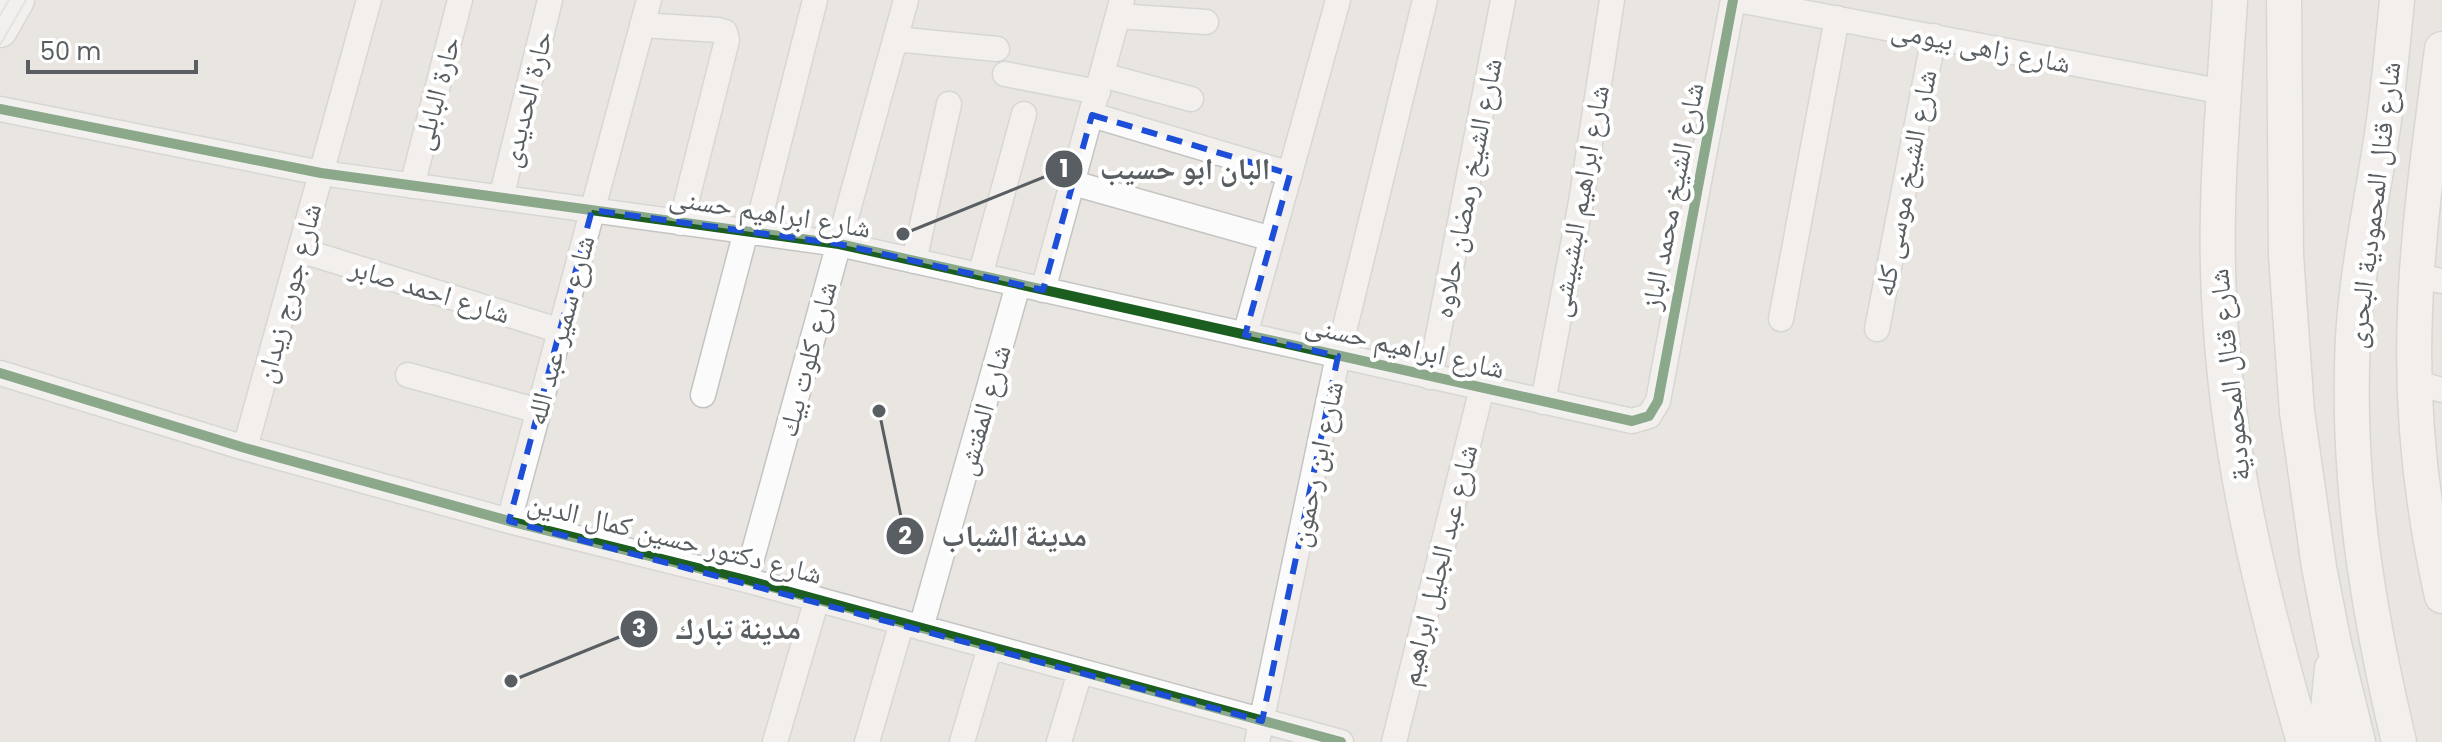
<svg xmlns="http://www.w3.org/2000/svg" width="2442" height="742" viewBox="0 0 2442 742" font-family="Poppins,'Noto Naskh Arabic',sans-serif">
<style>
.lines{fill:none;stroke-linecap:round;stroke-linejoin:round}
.street-casing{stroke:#c4c4c3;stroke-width:27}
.secondary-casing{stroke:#c4c4c3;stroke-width:37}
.street{stroke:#fcfbfb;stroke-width:24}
.secondary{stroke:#fcfbfb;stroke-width:34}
.tram{stroke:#e0e0e0;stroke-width:2}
.cycleway-casing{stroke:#fff;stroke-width:15}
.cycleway{stroke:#1b5e20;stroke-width:10}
.marked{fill:none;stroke:#1d4ed8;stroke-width:6;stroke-dasharray:16 10;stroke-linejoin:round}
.labels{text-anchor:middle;stroke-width:8;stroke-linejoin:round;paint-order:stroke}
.street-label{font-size:28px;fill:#585e61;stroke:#fff}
.leader{fill:none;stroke:#585e61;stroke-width:3}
.callout-dot{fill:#585e61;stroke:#fff;stroke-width:3}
.mark-label{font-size:24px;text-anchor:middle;font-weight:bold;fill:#fff}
.callout-label{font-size:30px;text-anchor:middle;font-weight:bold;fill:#585e61;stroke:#fff;stroke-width:8;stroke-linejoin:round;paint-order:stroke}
</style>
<rect width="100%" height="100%" fill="#e9e6e2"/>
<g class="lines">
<!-- street casing -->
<g class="street-casing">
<path id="street" d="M 1738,0 L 2224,92
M 1118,16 L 1206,22
M 642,25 L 718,30 L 725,32 L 727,40 L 681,223
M 895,39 L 997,49
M 1005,74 L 1098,92
M 1102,75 L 1191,99
M 0,109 L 321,173 L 839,244 L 1632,421 L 1649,416 L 1658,401 L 1733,0
M 1092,115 L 1290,174
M 1073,183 L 1272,239
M 412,186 L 460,0
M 501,198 L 550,0
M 756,233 L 815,0
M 300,250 L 561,331
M 914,261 L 949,104
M 980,276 L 1024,114
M 2417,276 L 2442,281
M 1043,290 L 1122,0
M 1781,319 L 1837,18
M 1877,329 L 1934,36
M 1245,335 L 1338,0
M 0,373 L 245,448 L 509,521 L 746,580 L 1341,742
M 408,375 L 539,411
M 1430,377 L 1503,0
M 2416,383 L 2442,390
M 703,395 L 746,231
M 1543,402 L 1581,202 L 1612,0
M 245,448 L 369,0
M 509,521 L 649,0
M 746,580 L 906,0
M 921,628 L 1018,285
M 775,742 L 817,599
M 867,742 L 902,622
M 962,742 L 990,647
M 1059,742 L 1080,672
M 1257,742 L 1338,356 L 1425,0
M 1394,742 L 1482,388"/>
</g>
<!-- secondary casing -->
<g class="secondary-casing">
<path id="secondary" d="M 2230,0 C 2224,99 2214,198 2219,297 C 2226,453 2261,593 2304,742
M 2284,0 L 2286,255 L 2297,412 L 2319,567 L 2334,644 L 2358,742
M 2397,0 C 2393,42 2389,85 2383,127 C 2373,197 2357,267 2353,338 C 2346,477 2367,608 2399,742
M 0,30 L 17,0
M 2442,49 C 2431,136 2418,224 2415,311 C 2411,406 2421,503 2442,596
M 2325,742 L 2332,668"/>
</g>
<!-- street -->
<use href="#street" class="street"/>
<!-- secondary -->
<use href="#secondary" class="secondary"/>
<!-- tram -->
<path class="tram" d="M 0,15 L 9,0
M 0,45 L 26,0"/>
<!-- cycleway casing -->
<g class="cycleway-casing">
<path id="cycleway" d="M 0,109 L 321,173 L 839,244 L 1632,421 L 1649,416 L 1658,401 L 1733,0
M 0,373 L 245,448 L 509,521 L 746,580 L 1341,742"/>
</g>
<!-- cycleway -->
<use href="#cycleway" class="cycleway"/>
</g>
<!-- marked area -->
<path d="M0 0H2442V742H0ZM 1092,115 L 1290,174 L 1245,335 L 1338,356 L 1262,721 L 509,521 L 592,210 L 839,244 L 1043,290 Z" fill="#e9e6e2" fill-opacity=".55" fill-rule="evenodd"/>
<path class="marked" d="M 1092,115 L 1290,174 L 1245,335 L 1338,356 L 1262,721 L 509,521 L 592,210 L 839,244 L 1043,290 Z"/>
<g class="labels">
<!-- street labels -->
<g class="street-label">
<text transform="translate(1981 46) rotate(11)" y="10">شارع زاهى بيومى</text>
<text transform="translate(436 93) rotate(-75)" y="10">حارة البابلى</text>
<text transform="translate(526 99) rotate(-76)" y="10">حارة الحديدى</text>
<text transform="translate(1905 183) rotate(-79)" y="10">شارع الشيخ موسى كله</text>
<text transform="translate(1467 188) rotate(-79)" y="10">شارع الشيخ رمضان حلاوه</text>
<text transform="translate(1672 196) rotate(-79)" y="10">شارع الشيخ محمد الباز</text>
<text transform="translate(1579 201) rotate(-80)" y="10">شارع ابراهيم البشبيشى</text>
<text transform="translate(2373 205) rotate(-83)" y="10">شارع قنال المحمودية البحرى</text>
<text transform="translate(770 212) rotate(9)" y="10">شارع ابراهيم حسنى</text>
<text transform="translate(430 290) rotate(17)" y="10">شارع احمد صابر</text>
<text transform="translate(288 293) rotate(-75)" y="10">شارع جورج زيدان</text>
<text transform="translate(560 330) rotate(-75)" y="10">شارع سمير عبد الله</text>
<text transform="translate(1405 346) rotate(13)" y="10">شارع ابراهيم حسنى</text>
<text transform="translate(807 359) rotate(-75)" y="10">شارع كلوت بيك</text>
<text transform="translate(2229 375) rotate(-96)" y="10">شارع قنال المحمودية</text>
<text transform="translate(983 410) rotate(-74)" y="10">شارع المفتش</text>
<text transform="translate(1316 464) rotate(-78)" y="10">شارع ابن رحمون</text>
<text transform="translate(675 538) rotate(14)" y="10">شارع دكتور حسين كمال الدين</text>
<text transform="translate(1438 565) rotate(-76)" y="10">شارع عبد الجليل ابراهيم</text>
</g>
</g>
<!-- callouts -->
<path class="leader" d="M903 234L1064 169M879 411L905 536M511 681L639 629"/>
<g class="callout-dot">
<circle cx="903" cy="234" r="8"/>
<circle cx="879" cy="411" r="8"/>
<circle cx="511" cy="681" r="8"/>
<circle cx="1064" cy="169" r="20"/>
<circle cx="905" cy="536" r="20"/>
<circle cx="639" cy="629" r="20"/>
</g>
<g class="mark-label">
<text x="1064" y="177">1</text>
<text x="905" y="544">2</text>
<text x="639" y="637">3</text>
</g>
<g class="callout-label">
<text x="1185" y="179">البان ابو حسيب</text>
<text x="1014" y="546">مدينة الشباب</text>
<text x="738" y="639">مدينة تبارك</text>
</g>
<!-- scale -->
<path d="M28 60v12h168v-12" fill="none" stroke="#585e61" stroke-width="4"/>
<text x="40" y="60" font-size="24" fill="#585e61" stroke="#ffffff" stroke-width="6" paint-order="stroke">50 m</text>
</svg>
